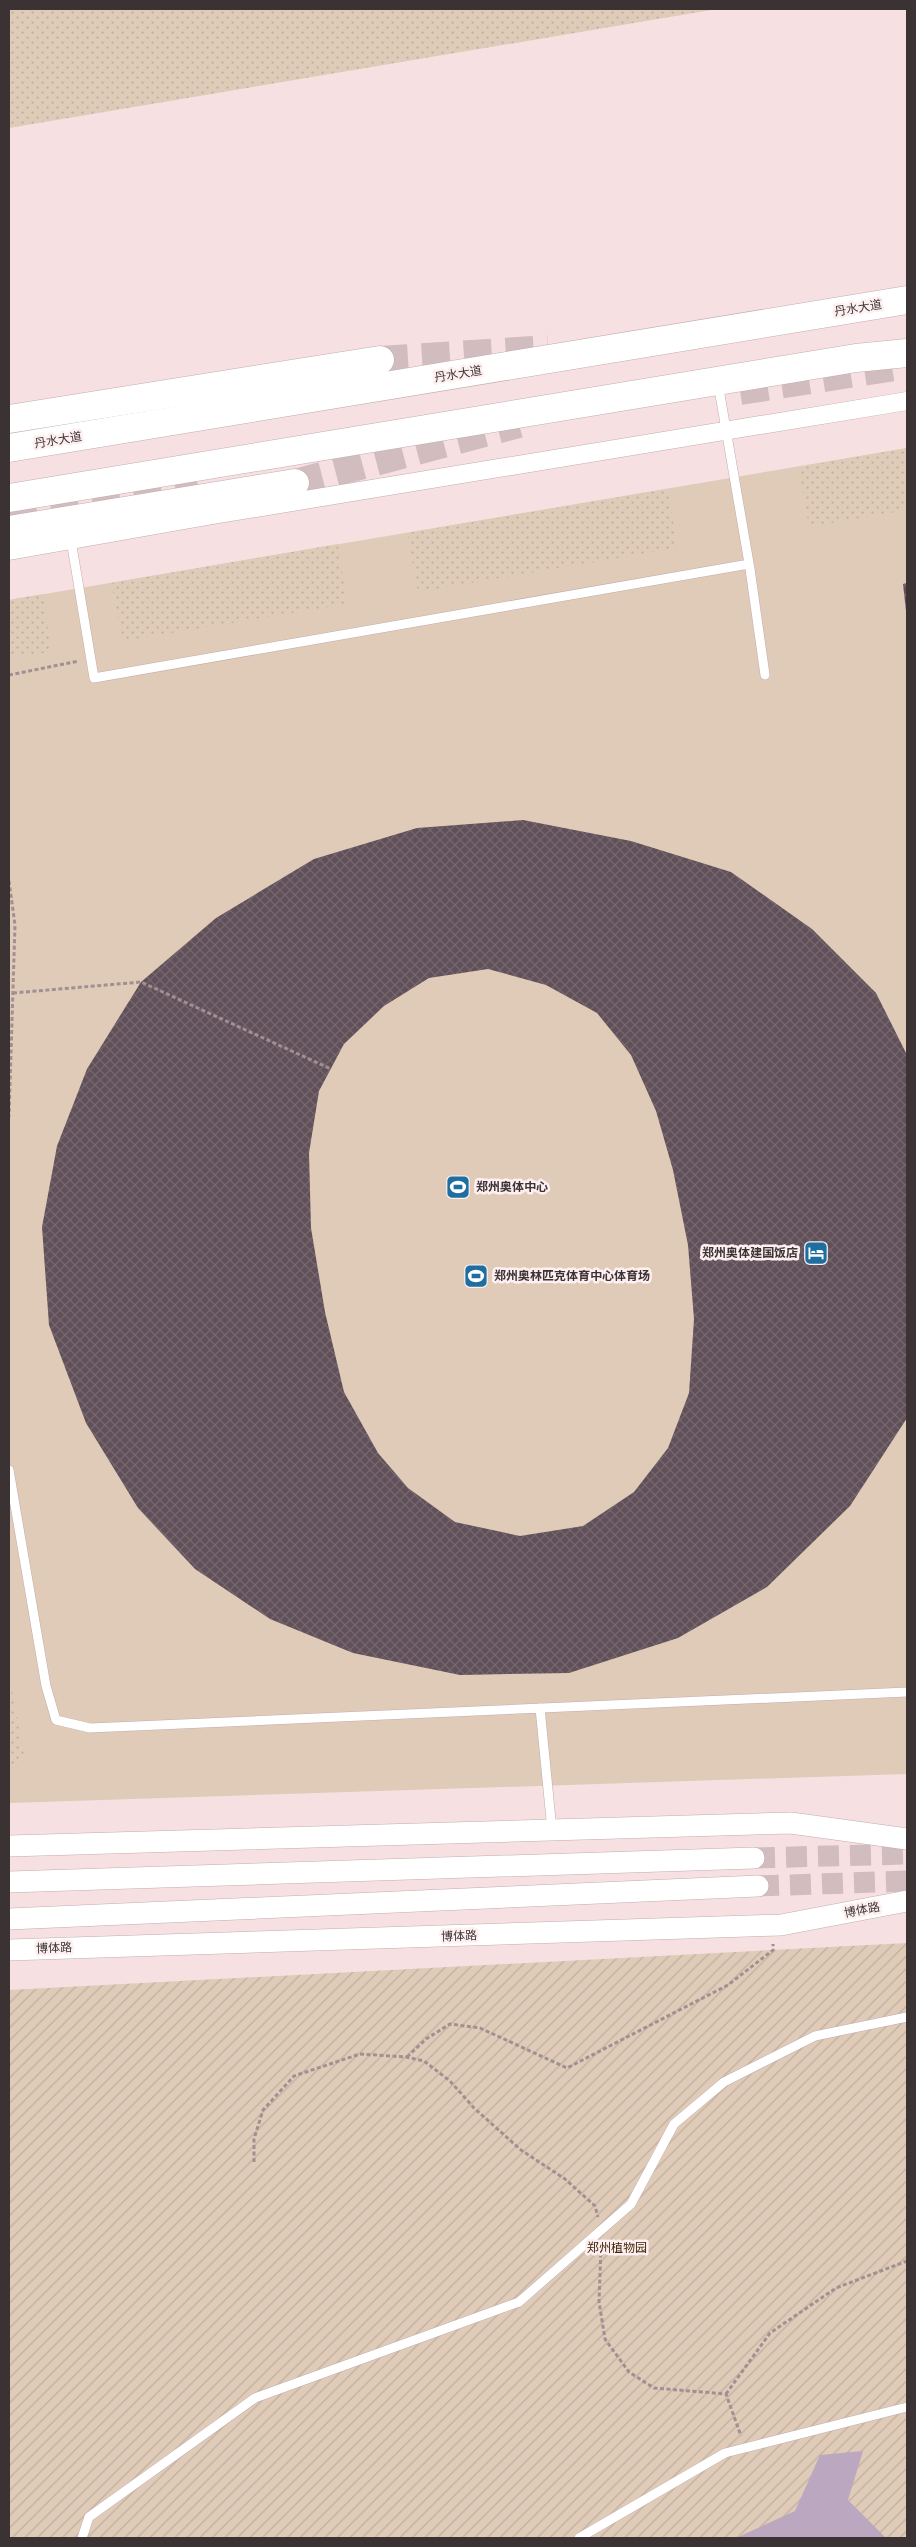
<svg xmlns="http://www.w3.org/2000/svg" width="916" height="2547" viewBox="0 0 916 2547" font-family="'Noto Sans','Noto Sans SC',sans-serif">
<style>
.grass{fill:#dfcbb8}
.park{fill:url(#park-dots)}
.garden{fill:url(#garden-furrows)}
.water{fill:#bca7c1}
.building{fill:url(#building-cross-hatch);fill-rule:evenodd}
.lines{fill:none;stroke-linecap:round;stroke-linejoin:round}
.tertiary-tunnel{stroke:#d1bdbf;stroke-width:21;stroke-dasharray:21 11;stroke-linecap:butt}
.trunk-tunnel{stroke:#d1bdbf;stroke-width:28;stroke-dasharray:28 14;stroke-linecap:butt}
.service-casing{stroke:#c2acae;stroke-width:10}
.minor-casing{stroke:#c2acae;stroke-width:19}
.tertiary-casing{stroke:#c2acae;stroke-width:22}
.primary-casing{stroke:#c2acae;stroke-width:29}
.trunk-casing{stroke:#c2acae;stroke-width:29}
.path{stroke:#a19092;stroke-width:3;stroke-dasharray:4 2.5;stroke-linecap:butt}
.service{stroke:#fff;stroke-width:9}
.minor{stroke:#fff;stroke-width:18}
.tertiary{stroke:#fff;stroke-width:21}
.primary{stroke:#fff;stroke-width:28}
.trunk{stroke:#fff;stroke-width:28}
.labels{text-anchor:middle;stroke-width:5;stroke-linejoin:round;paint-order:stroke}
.street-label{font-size:12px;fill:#3b3233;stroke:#feeff1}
.poi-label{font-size:12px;font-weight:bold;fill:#3b3233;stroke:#feeff1;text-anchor:start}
.park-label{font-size:12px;fill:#3e2305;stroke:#feeff1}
</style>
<defs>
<pattern id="park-dots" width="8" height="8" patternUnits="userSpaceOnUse" patternTransform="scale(1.25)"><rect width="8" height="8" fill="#dfcbb8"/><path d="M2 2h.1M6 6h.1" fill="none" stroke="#c0af9f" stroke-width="1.8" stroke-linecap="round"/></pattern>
<pattern id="garden-furrows" width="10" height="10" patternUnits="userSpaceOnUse" patternTransform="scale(1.25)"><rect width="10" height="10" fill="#dfcbb8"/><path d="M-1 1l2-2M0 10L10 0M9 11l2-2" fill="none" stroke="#c0af9f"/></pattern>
<pattern id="building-cross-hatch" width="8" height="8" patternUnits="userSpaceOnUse" patternTransform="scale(1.25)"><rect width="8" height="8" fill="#615059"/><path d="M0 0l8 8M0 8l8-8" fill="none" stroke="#75676e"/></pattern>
</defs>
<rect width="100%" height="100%" fill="#f7e0e2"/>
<!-- grass -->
<path class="grass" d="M 907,448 L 907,1774 L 9,1803 L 9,600 Z"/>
<!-- park -->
<path class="park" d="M 9,9 L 717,9 L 9,128 Z
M 907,448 L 907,510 L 809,527 L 799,467 Z
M 668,489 L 677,548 L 418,592 L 407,533 Z
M 338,544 L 347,604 L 123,641 L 111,583 Z
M 43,594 L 51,652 L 9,657 L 9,600 Z
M 9,1673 L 25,1759 L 9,1774 Z"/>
<!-- garden -->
<path class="garden" d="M 907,1943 L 907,2538 L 9,2538 L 9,1990 Z"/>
<!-- water -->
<path class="water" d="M 863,2451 L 848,2500 L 886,2538 L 736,2538 L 795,2511 L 820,2455 Z"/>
<!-- building -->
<path class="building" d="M 907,583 L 907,611 L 906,611 L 903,584 Z
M 523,820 L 631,841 L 731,872 L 812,929 L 876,993 L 907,1055 L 907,1418 L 850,1506 L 767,1587 L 678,1638 L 569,1673 L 460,1675 L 353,1653 L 270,1619 L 195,1569 L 138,1508 L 86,1423 L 49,1325 L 42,1227 L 57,1146 L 87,1069 L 141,982 L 216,918 L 314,859 L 417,828 ZM 488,969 L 546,985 L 597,1013 L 631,1055 L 656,1111 L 673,1170 L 688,1245 L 694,1319 L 689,1393 L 668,1448 L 634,1492 L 583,1526 L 520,1536 L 455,1522 L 408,1488 L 378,1453 L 344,1392 L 325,1312 L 311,1228 L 309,1153 L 319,1091 L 344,1044 L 384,1006 L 429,978 Z"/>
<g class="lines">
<!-- tertiary-tunnel -->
<path class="tertiary-tunnel" d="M 754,1858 L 907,1854
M 758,1886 L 907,1881"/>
<!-- trunk-tunnel -->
<path class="trunk-tunnel" d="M 380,360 L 548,349
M 740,391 L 907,365
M 295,483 L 519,424
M 9,513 L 197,481"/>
<!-- service casing -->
<g class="service-casing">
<path id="service" d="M 718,383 L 750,569 L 765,675
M 71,540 L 94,678 L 749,564
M 9,1470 L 46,1686 L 56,1720 L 90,1728 L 907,1692
M 540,1708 L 552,1830
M 82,2538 L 89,2517 L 255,2398 L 519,2302 L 631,2204 L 674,2124 L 724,2082 L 815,2036 L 907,2017
M 579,2538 L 725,2453 L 907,2407"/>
</g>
<!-- minor casing -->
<g class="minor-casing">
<path id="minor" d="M 9,551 L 213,515 L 907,401"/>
</g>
<!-- tertiary casing -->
<g class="tertiary-casing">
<path id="tertiary" d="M 9,1846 L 791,1823 L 907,1839
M 9,1882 L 754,1858
M 9,1919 L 758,1886
M 9,1950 L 781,1925 L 907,1901"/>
</g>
<!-- primary casing -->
<g class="primary-casing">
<path id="primary" d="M 9,448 L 907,300
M 9,498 L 856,358 L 907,353"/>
</g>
<!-- trunk casing -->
<g class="trunk-casing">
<path id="trunk" d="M 9,419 L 380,360
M 9,530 L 295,483"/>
</g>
<!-- path -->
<path class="path" d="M 9,675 L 79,661
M 9,881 L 15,925 L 9,1117
M 13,993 L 141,982 L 331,1069
M 407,2057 L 426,2039 L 450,2024 L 480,2028 L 567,2068 L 728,1985 L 773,1950 L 773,1944
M 254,2162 L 254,2139 L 263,2110 L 294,2076 L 360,2054 L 406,2057 L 424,2061 L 450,2081 L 474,2108 L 521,2150 L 565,2179 L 595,2206 L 598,2217
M 601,2247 L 599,2302 L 605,2339 L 629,2372 L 654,2388 L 726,2394 L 741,2436
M 726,2394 L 770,2333 L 836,2288 L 907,2261"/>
<!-- service -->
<use href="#service" class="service"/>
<!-- minor -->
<use href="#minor" class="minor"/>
<!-- tertiary -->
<use href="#tertiary" class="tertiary"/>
<!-- primary -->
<use href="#primary" class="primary"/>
<!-- trunk -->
<use href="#trunk" class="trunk"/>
</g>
<!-- icons -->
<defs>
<g id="stadium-square" transform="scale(1.25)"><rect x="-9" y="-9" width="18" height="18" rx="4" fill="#1e6fa0" stroke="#feeff1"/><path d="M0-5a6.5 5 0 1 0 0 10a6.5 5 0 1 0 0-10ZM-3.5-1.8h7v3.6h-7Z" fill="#fff"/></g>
<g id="hotel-square" transform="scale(1.25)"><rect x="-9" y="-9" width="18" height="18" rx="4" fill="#1e6fa0" stroke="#feeff1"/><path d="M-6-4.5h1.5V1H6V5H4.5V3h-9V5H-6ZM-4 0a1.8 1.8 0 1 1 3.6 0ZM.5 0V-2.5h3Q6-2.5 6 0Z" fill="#fff"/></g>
</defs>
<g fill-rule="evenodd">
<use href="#stadium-square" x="458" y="1187"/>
<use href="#hotel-square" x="816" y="1253"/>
<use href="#stadium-square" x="476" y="1276"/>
</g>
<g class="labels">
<!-- street labels -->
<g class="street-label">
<text transform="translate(858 308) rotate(-9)" y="4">丹水大道</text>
<text transform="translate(458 374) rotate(-9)" y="4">丹水大道</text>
<text transform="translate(58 440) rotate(-9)" y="4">丹水大道</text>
<text transform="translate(862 1910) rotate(-11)" y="4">博体路</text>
<text transform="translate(459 1936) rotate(-2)" y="4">博体路</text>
<text transform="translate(54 1948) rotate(-2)" y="4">博体路</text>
</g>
<!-- poi labels -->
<g class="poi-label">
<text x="476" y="1191">郑州奥体中心</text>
<text x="798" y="1257" text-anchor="end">郑州奥体建国饭店</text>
<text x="494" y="1280">郑州奥林匹克体育中心体育场</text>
</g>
<!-- park labels -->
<g class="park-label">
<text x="617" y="2252">郑州植物园</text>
</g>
</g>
<!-- border -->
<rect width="916" height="2547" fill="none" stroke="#3b3233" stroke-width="20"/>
</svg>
